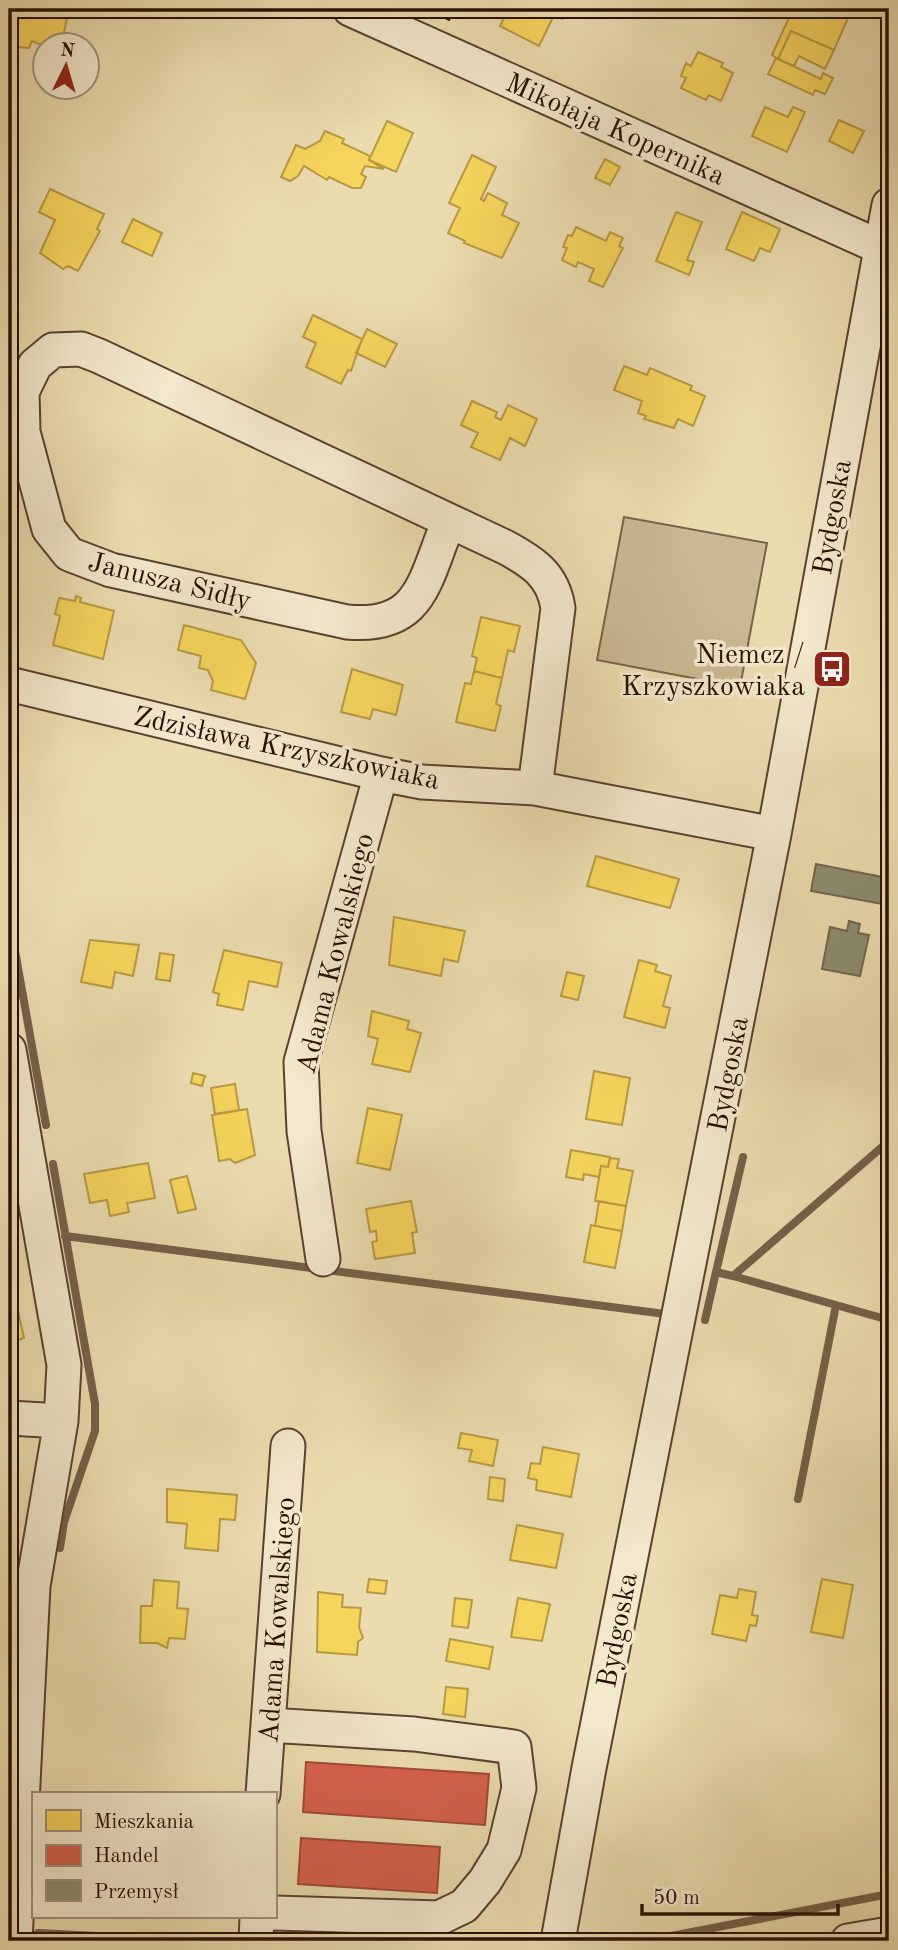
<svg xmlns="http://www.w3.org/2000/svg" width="898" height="1950" viewBox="0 0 898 1950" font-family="'Old Standard TT',serif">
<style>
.green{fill:#cab992;stroke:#78644b;stroke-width:2}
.homes{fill:#f6d55c;stroke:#b89a42;stroke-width:2}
.shops{fill:#d6604d;stroke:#a24837;stroke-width:2}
.industry{fill:#8c8c6e;stroke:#6e664e;stroke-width:2}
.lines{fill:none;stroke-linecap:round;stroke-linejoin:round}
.stream{stroke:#746048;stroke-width:8}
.minor-casing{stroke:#58422f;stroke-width:37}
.path{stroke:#270f04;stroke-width:4.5;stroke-dasharray:5 3.5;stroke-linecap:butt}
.minor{stroke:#f2e8cb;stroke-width:33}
.labels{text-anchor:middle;stroke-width:7;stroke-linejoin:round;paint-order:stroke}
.street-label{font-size:28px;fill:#270f04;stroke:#f2e8cb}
.poi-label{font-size:28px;fill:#270f04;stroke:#f2e8cb;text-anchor:end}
</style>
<rect width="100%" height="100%" fill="#ebdcaf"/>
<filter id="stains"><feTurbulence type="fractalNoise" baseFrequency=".00286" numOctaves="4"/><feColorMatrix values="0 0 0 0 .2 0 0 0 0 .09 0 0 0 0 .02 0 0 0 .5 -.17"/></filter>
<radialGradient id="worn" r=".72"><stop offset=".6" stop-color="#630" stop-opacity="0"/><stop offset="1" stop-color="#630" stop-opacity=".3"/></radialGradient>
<!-- green -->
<path class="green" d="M 624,517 L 767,543 L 740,687 L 597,660 Z"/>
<!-- homes -->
<path class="homes" d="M 9,9 L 60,9 L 68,13 L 64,33 L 54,46 L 46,47 L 32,41 L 29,48 L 18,47 L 10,39 L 12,33 L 10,26 L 19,16 Z
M 508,9 L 567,9 L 562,19 L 554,15 L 539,46 L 500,26 Z
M 793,9 L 852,9 L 834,50 L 791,31 L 778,59 L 772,55 Z
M 791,31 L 834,50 L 825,69 L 799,56 L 794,66 L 778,59 Z
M 698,52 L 723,63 L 721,67 L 733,73 L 721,101 L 709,95 L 706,100 L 681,88 L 686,78 L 681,76 L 686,63 L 691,66 Z
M 776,58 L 821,79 L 823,73 L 833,78 L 825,94 L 815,90 L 813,95 L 768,74 Z
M 765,107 L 788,117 L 793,107 L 805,112 L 787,152 L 752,136 Z
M 839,120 L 864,131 L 853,153 L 829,141 Z
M 387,121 L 413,133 L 396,172 L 369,160 Z
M 325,131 L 344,139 L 342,143 L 370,156 L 369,160 L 384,169 L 365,166 L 361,174 L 366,177 L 361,188 L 352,188 L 329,177 L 327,180 L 304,166 L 298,176 L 290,181 L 281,177 L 296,145 L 305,149 L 320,141 Z
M 472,155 L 496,167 L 481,199 L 484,201 L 488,193 L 507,203 L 502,215 L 519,223 L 502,258 L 464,243 L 465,241 L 448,233 L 460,208 L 449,203 Z
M 605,159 L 620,167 L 610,185 L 595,178 Z
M 50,189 L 104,214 L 97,229 L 100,231 L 78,271 L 68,266 L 63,269 L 40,253 L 55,220 L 39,212 Z
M 676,212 L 702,222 L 687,260 L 694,262 L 689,275 L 656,261 Z
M 742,212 L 780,229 L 770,252 L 760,248 L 754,261 L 726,249 Z
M 133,219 L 162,233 L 152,256 L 122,242 Z
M 576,227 L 606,241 L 610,232 L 623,238 L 619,246 L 623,248 L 603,287 L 589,281 L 594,269 L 578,262 L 576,267 L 562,260 L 567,248 L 563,247 L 568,235 L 572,236 Z
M 313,315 L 362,339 L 351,371 L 348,370 L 341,384 L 306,367 L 316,343 L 303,337 Z
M 367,329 L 397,344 L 385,367 L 356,353 Z
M 624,366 L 647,375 L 650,368 L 692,386 L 690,390 L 705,396 L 693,426 L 678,419 L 674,428 L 644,419 L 646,416 L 638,413 L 642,401 L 614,390 Z
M 472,401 L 497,412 L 495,417 L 501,420 L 508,405 L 537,419 L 525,446 L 510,438 L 500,460 L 471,447 L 478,433 L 461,425 Z
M 76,596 L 81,598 L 80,602 L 114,611 L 103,659 L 53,645 L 60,616 L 55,614 L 59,598 L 75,601 Z
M 481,617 L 520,626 L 514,652 L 508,650 L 502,678 L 474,671 L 477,658 L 472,656 Z
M 184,625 L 241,640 L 256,663 L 245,699 L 211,690 L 213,681 L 208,670 L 199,668 L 201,656 L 178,650 Z
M 352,669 L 403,685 L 396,715 L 373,709 L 370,719 L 341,712 Z
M 474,671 L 502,678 L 496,704 L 501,706 L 495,731 L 456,722 L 465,683 L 471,684 Z
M 596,856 L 679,879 L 670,908 L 587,886 Z
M 394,917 L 465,931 L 458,962 L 444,959 L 441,976 L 389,965 Z
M 90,940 L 139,945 L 133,976 L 115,972 L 112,988 L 81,982 Z
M 224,950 L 282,963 L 277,987 L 249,981 L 243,1010 L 217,1005 L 219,994 L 213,992 Z
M 160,953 L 174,955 L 170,981 L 156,979 Z
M 639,960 L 657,965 L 655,971 L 671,976 L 663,1006 L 670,1008 L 665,1028 L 624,1017 Z
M 567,972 L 584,976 L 578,1000 L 561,996 Z
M 372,1011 L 409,1021 L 407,1029 L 421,1033 L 410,1072 L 372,1064 L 378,1039 L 368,1036 Z
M 594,1071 L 630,1078 L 622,1125 L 586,1119 Z
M 193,1073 L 205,1076 L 202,1086 L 191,1083 Z
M 235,1084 L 239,1110 L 215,1114 L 211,1088 Z
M 368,1108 L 402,1115 L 390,1170 L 357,1163 Z
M 247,1109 L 255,1155 L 235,1163 L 230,1159 L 219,1161 L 212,1115 Z
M 571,1150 L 610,1157 L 608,1167 L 601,1166 L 599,1177 L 584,1174 L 583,1180 L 566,1177 Z
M 610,1158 L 619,1159 L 617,1168 L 633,1171 L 626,1206 L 595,1201 L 601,1166 L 608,1167 Z
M 148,1163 L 155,1198 L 127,1203 L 129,1212 L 110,1216 L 107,1200 L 90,1203 L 84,1174 Z
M 187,1176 L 196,1209 L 178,1213 L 170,1180 Z
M 411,1201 L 417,1232 L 412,1233 L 415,1253 L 375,1259 L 372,1242 L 377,1241 L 376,1231 L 370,1232 L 366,1209 Z
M 599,1201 L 626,1206 L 622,1231 L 595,1226 Z
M 591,1225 L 622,1231 L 615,1268 L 584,1262 Z
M 9,1300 L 10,1307 L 17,1306 L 24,1338 L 9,1343 Z
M 461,1433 L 498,1440 L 493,1466 L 469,1461 L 472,1450 L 458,1448 Z
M 543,1447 L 579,1454 L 571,1497 L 536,1490 L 537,1480 L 528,1478 L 531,1463 L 540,1464 Z
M 490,1477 L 505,1479 L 503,1501 L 488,1499 Z
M 167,1489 L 237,1495 L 235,1520 L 220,1519 L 218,1551 L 185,1548 L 187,1524 L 167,1522 Z
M 517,1525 L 563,1534 L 556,1568 L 510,1560 Z
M 369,1579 L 387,1581 L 385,1594 L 367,1592 Z
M 822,1579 L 853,1585 L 843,1638 L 811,1632 Z
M 154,1580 L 179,1582 L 177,1608 L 188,1609 L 185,1639 L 169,1638 L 167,1648 L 157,1643 L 140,1643 L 141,1606 L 152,1606 Z
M 739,1589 L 756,1592 L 752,1615 L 758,1616 L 756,1626 L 750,1625 L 746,1641 L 712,1634 L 720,1595 L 737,1598 Z
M 318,1592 L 343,1595 L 342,1607 L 361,1608 L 359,1627 L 363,1638 L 358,1642 L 357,1655 L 317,1652 Z
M 455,1598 L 472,1600 L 468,1628 L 452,1626 Z
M 518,1598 L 550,1604 L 542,1641 L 511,1637 Z
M 450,1639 L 493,1647 L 489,1669 L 446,1661 Z
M 446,1687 L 468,1689 L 465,1717 L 443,1714 Z"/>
<!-- shops -->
<path class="shops" d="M 306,1762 L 489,1774 L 485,1825 L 303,1812 Z
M 301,1838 L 440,1847 L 437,1893 L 298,1884 Z"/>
<!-- industry -->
<path class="industry" d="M 816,864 L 888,878 L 883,904 L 811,891 Z
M 849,921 L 860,924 L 858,933 L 869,935 L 860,976 L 822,969 L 830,927 L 847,931 Z"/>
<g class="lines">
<!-- stream -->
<path class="stream" d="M 12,934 L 46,1125
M 53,1164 L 95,1404 L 95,1431 L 64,1522 L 60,1548
M 65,1236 L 665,1314
M 716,1272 L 743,1157
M 733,1276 L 889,1320
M 705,1320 L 716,1272 L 733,1276 L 889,1141
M 798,1499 L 836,1305
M 38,1933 L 196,1941
M 645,1941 L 889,1894"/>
<!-- minor casing -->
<g class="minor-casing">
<path id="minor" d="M 350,9 L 889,251
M 449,521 C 424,579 423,629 347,622 L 111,570 L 69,554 L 49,529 L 23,432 L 22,392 L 35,365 L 53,350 L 81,349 L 99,356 L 505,547 C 533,562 553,575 558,608 L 535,788
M 9,684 L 381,774 L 422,782 L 535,788 L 774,834
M 9,1050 L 64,1365 L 61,1421 L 33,1586 L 15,1941
M 323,1259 L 304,1131 L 301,1062 L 381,774
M 9,1418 L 61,1421
M 269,1725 L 414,1734 L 514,1747 L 519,1788 L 504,1850 L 485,1881 L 464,1906 L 439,1918 L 275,1913
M 263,1794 L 288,1446
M 256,1941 L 257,1917
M 558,1941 L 589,1768 L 774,834 L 889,205
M 848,1941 L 889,1934"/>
</g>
<!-- path -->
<path class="path" d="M 431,9 L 452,20"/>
<!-- minor -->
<use href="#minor" class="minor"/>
</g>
<!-- icons -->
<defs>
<g id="bus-square" transform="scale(2.0125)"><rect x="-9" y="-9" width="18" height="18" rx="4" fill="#8f2418" stroke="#f2e8cb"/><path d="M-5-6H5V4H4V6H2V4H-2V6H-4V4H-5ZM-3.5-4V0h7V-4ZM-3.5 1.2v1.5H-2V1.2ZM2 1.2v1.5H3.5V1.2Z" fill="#fff"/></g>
</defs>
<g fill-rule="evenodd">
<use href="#bus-square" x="832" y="669"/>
</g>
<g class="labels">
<!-- street labels -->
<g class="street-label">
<text transform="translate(616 128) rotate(24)" y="10">Mikołaja Kopernika</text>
<text transform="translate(831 517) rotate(-80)" y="10">Bydgoska</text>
<text transform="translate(170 580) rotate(14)" y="10">Janusza Sidły</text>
<text transform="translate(287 747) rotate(12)" y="10">Zdzisława Krzyszkowiaka</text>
<text transform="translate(334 953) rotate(-76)" y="10">Adama Kowalskiego</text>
<text transform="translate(727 1074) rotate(-79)" y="10">Bydgoska</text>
<text transform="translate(276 1620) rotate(-86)" y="10">Adama Kowalskiego</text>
<text transform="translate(616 1630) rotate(-79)" y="10">Bydgoska</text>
</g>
<!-- poi labels -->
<g class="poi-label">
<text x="805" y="663">Niemcz /<tspan x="805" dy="32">Krzyszkowiaka</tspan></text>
</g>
</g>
<!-- margin -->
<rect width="898" height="1950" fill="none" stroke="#ebdcaf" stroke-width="35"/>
<rect x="10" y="10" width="877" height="1929" fill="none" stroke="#270f04" stroke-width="3.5"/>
<rect x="18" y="18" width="863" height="1915" fill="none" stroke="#270f04" stroke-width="2"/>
<!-- legend -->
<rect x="32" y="1792" width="245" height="126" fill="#f2e8cb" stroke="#a1917b" stroke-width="2"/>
<rect x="46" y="1810" width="35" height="21" fill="#f6d55c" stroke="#a1917b" stroke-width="2"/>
<text x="94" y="1828" font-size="21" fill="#270f04">Mieszkania</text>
<rect x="46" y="1845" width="35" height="21" fill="#d6604d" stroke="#a1917b" stroke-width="2"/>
<text x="94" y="1862" font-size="21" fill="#270f04">Handel</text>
<rect x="46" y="1880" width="35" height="21" fill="#8c8c6e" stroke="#a1917b" stroke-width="2"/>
<text x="94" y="1898" font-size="21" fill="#270f04">Przemysł</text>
<!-- north arrow -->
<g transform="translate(66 66) rotate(5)"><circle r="33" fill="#f2e8cb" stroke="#a1917b" stroke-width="2"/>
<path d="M0-5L12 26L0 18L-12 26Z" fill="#8f2418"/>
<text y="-10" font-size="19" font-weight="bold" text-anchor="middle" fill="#270f04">N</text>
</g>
<!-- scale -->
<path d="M642 1904v10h196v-10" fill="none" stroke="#270f04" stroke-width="3.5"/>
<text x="653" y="1904" font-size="21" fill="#270f04" stroke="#f2e8cb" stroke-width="5" paint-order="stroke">50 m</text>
<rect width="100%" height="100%" filter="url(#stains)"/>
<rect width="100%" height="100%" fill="url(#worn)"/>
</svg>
